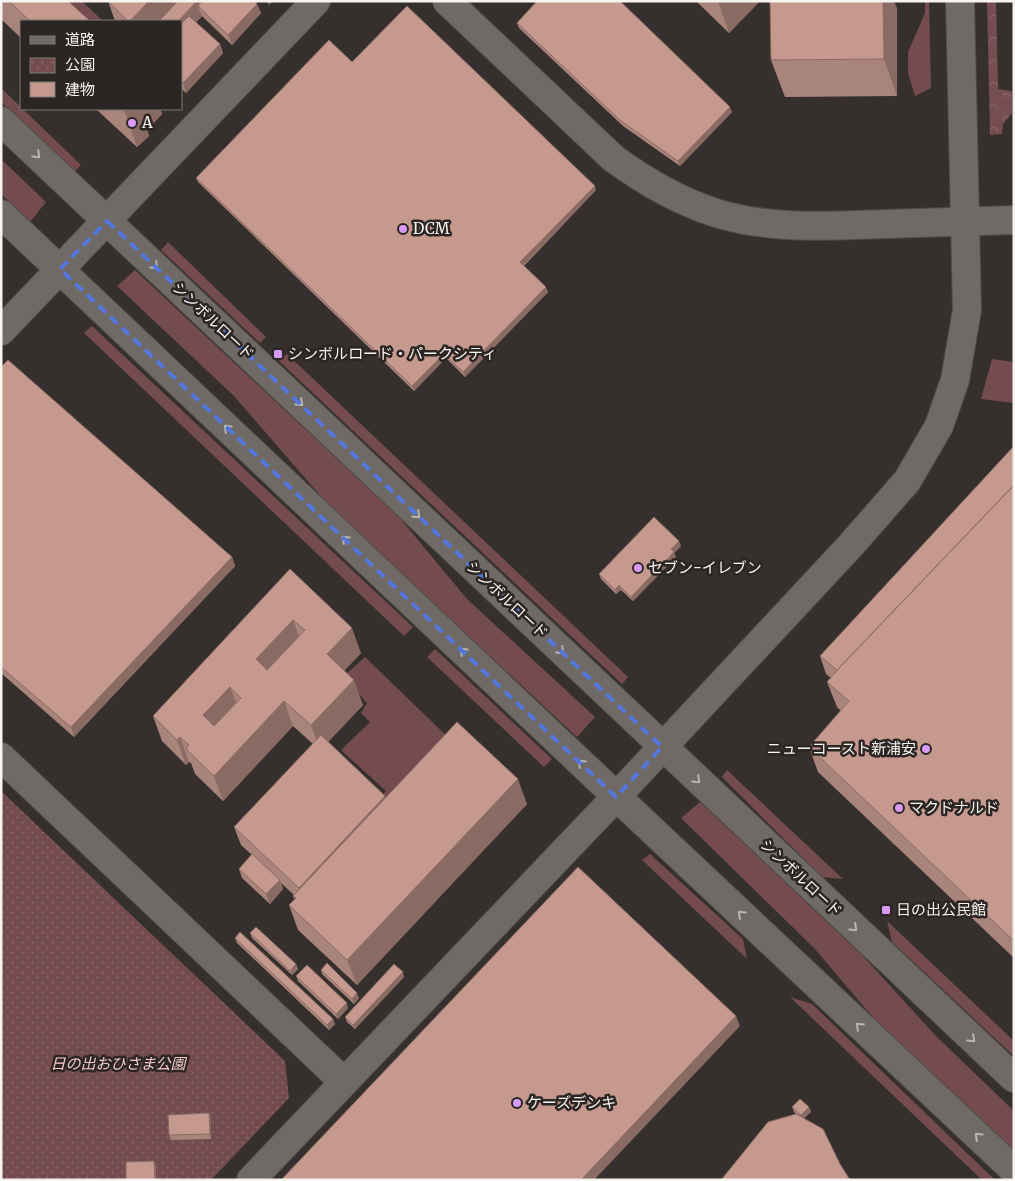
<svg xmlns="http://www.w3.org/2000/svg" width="1015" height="1181" viewBox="0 0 1015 1181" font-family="Merriweather,'Noto Sans JP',serif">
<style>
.green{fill:#744c4f}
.forest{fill:url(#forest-crowns)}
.park{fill:url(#park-dots)}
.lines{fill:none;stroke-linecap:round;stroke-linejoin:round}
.secondary-casing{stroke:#504d4a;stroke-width:30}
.secondary{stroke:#6f6a66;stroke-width:28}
.wall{fill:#a9847a}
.shaded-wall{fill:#8a6b63}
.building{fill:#c5998e;stroke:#8a6b63;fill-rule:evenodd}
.oneway{stroke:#b9b5b2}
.marked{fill:none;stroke:#5377de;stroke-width:4;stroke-dasharray:10 6;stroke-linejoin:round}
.poi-dot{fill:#d89af8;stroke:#2b2623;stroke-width:2}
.labels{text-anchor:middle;stroke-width:5;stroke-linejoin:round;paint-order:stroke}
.poi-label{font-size:15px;fill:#f6f3f1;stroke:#2b2623;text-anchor:start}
.street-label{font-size:15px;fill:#f6f3f1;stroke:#2b2623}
.park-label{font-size:15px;font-style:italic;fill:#f5c8ca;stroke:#2b2623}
</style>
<defs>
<pattern id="forest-crowns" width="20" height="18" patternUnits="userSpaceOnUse" patternTransform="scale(1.25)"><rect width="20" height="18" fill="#764d50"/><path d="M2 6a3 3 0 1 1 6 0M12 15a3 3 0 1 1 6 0" fill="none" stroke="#8a676a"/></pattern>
<pattern id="park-dots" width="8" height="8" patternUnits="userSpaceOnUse" patternTransform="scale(1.25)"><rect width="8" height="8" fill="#744c4f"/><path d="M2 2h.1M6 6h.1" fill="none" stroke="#886669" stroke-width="1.8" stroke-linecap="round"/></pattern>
</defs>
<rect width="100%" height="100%" fill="#35302d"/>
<!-- green -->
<path class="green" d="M 42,1 L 82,1 L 103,21 L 64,21 Z
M 925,1 L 929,1 L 931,88 L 915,96 L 908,73 L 908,52 L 925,13 Z
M 1,88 L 81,165 L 74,172 L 1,102 Z
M 1,159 L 46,202 L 30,222 L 1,194 Z
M 168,242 L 266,337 L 260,343 L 161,250 Z
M 135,270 L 399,517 L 467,599 L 595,717 L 577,737 L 331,508 L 234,396 L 117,286 Z
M 92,326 L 413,627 L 404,636 L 84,333 Z
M 287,354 L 628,677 L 622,684 L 279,361 Z
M 992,359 L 1014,362 L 1014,403 L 981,399 Z
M 435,649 L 552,759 L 544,767 L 427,657 Z
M 365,657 L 457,746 L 392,814 L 377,800 L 386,791 L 341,750 L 370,722 L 361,713 L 367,703 L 343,677 Z
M 727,770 L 843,879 L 822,877 L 722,777 Z
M 700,802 L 862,955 L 936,1036 L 1014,1111 L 1014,1153 L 876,1021 L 815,949 L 681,818 Z
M 650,854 L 743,939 L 747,959 L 642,860 Z
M 887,921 L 1014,1041 L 1014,1056 L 892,942 Z
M 790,997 L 812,1004 L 995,1180 L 982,1180 Z"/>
<!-- forest -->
<path class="forest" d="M 987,1 L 996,1 L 998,89 L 1012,91 L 1012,113 L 1003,124 L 1002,134 L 990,135 Z"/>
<!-- park -->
<path class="park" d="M 1,791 L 285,1061 L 289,1098 L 211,1180 L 1,1180 Z"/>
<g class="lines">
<!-- secondary casing -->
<g class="secondary-casing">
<path id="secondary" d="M 447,1 L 613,158 C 644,181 679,201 716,213 C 771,230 828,226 885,224 C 928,223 971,221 1014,220
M 1,121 L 1014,1078
M 1,214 L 652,830 L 1014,1170
M 1,331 L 316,1
M 1,757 L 344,1082
M 251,1180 L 616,797 L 851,545 L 907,481 L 939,426 L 955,380 L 967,310 L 960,1"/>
</g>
<!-- secondary -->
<use href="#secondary" class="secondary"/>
</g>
<!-- wall -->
<path class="wall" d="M 1,1 L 68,1 L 90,21 L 21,21 L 21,38 L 1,19 Z
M 108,1 L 255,1 L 261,13 L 232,45 L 202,16 L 196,22 L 220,44 L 223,53 L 186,93 L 181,88 L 181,21 L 115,21 Z
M 696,1 L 760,1 L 729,33 Z
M 897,8 L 897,96 L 785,97 L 771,60 Z
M 517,23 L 732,112 L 680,166 L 623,126 L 519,28 Z
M 352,62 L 596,190 L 524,266 L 548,292 L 465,377 L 446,358 L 414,391 L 198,182 L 196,178 Z
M 96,109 L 160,109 L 162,114 L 147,130 L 149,136 L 137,147 Z
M 1,367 L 232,557 L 235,566 L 74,737 L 1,673 Z
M 1014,446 L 1014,958 L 818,772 L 809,747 L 841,711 L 837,707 L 827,682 L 831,678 L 826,674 L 820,656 Z
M 681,546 L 674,553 L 676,557 L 633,601 L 621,590 L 616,594 L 601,579 L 599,574 Z
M 290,569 L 361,653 L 344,671 L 363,705 L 328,742 L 385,796 L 386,798 L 527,804 L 357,985 L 298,930 L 289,905 L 295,900 L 293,896 L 294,895 L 281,883 L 283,889 L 270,904 L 242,878 L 239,869 L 252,855 L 241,845 L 234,827 L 313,744 L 293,726 L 223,801 L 195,774 L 191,763 L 189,762 L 186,765 L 162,741 L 153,716 Z
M 250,933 L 296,964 L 298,969 L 292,975 L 252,938 Z
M 235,938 L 333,1019 L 335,1024 L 329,1030 L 237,943 Z
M 321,970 L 359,998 L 354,1004 L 322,974 Z
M 296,976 L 348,1008 L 338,1019 L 298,981 Z
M 404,977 L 355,1029 L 347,1022 L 345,1017 Z
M 792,1107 L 809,1107 L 811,1112 L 804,1118 L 840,1164 L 794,1112 Z
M 211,1118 L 211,1139 L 171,1140 L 169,1135 Z"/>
<!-- shaded-wall -->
<path class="shaded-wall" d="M 149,1 L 181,1 L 162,21 L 130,21 Z
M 197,1 L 215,1 L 198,6 L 202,16 L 181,37 L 181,21 L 178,21 Z
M 267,1 L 273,1 L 269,5 Z
M 718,1 L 760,1 L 729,33 Z
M 883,1 L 894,1 L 897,8 L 897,96 L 884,59 Z
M 257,4 L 261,13 L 232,45 L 228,35 Z
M 220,44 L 223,53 L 186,93 L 183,83 Z
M 730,107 L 732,112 L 680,166 L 678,161 Z
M 125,109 L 160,109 L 162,114 L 147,130 L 149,136 L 137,147 L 124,110 Z
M 595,186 L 596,190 L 522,267 L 520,262 Z
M 546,287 L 548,292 L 465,377 L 463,372 Z
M 444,354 L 446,358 L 414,391 L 412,386 Z
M 679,541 L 681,546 L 674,553 L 676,557 L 633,601 L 631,597 L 671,549 Z
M 232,557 L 235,566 L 74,737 L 71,727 Z
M 619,585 L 621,590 L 616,594 L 615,590 Z
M 293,620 L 302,645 L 265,684 L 256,659 Z
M 352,628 L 361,653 L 336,679 L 327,654 Z
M 354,680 L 363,705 L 320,750 L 311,725 Z
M 230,687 L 240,712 L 212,740 L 203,715 Z
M 284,701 L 293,726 L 223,801 L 214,776 Z
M 180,737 L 189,762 L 186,765 L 177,740 Z
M 518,779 L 527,804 L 357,985 L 347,960 Z
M 385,796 L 392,814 L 305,906 L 299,888 Z
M 280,880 L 283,889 L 270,904 L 266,894 Z
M 296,964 L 298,969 L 292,975 L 290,971 Z
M 403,972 L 404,977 L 355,1029 L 353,1025 Z
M 357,993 L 359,998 L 354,1004 L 352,999 Z
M 347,1003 L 348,1008 L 338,1019 L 336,1014 Z
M 736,1016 L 740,1026 L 594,1180 L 581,1180 Z
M 333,1019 L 335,1024 L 329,1030 L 327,1025 Z
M 809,1107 L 811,1112 L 802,1120 L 801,1115 Z
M 209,1113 L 211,1118 L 211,1139 L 210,1134 Z
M 154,1161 L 156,1166 L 156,1180 L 155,1180 Z"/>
<!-- building -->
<path class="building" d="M 9,1 L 68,1 L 90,21 L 30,21 Z
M 108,1 L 149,1 L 130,21 L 128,21 Z
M 178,1 L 197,1 L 178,21 L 159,21 Z
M 202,1 L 255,1 L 257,4 L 228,35 L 198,6 Z
M 537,1 L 620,1 L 730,107 L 678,161 L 621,121 L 517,23 Z
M 770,1 L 883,1 L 884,59 L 771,60 Z
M 407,6 L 595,186 L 520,262 L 546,287 L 463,372 L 444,354 L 412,386 L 196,178 L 329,40 L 352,62 Z
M 189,16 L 220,44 L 183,83 L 181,82 L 181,24 Z
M 8,360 L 232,557 L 71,727 L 1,667 L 1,367 Z
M 1014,446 L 1014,485 L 837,670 L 820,656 Z
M 1014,485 L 1014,941 L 809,747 L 849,701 L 827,682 L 840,667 Z
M 654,517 L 679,541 L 671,549 L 674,552 L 631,597 L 619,585 L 615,590 L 599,574 Z
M 290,569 L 352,628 L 327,654 L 354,680 L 311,725 L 284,701 L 214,776 L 186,749 L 189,745 L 180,737 L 177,740 L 153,716 ZM 293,620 L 305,630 L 267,670 L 256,659 ZM 230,687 L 241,698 L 214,726 L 203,715 Z
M 457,722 L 518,779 L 347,960 L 289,905 L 296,898 L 293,896 Z
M 321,735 L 385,796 L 299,888 L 234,827 Z
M 252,854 L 280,880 L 266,894 L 239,869 Z
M 578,867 L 736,1016 L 581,1180 L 281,1180 Z
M 256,927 L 296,964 L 290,971 L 250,933 Z
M 240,932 L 333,1019 L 327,1025 L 235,938 Z
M 327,963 L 357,993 L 352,999 L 321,970 Z
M 394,964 L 403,972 L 353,1025 L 345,1017 Z
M 307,965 L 347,1003 L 336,1014 L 296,976 Z
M 800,1099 L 809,1107 L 801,1115 L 792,1107 Z
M 209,1113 L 210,1134 L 169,1135 L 168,1115 Z
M 796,1114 L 823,1129 L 840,1164 L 850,1180 L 721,1180 L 768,1122 Z
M 154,1161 L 155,1180 L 126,1180 L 126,1162 Z"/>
<!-- one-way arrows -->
<defs><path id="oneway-chevron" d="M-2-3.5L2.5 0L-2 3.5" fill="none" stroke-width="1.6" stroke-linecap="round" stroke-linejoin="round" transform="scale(1.25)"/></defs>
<g class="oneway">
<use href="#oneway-chevron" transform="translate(37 155) rotate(44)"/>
<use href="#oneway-chevron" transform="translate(155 266) rotate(43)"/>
<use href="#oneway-chevron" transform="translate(300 403) rotate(43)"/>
<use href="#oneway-chevron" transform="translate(227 428) rotate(-137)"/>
<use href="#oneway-chevron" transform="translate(417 515) rotate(43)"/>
<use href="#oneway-chevron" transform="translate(345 539) rotate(-137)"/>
<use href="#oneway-chevron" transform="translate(463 651) rotate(-136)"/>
<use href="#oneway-chevron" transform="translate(561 651) rotate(43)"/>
<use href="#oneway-chevron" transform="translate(581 763) rotate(-136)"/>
<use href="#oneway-chevron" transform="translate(697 780) rotate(44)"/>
<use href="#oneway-chevron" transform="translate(741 914) rotate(-137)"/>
<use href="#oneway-chevron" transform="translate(854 928) rotate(43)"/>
<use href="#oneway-chevron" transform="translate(859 1026) rotate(-137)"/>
<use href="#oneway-chevron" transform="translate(972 1039) rotate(43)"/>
<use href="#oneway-chevron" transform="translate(978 1136) rotate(-137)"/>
</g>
<!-- marked area -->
<path class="marked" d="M 107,221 L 662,747 L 616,797 L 60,269 Z"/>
<!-- markers -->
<g class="poi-dot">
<circle cx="132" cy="123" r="5"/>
<circle cx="403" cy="229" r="5"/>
<rect x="273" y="349" width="10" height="10" rx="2.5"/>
<circle cx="638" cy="568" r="5"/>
<circle cx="926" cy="749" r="5"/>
<circle cx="899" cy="808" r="5"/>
<rect x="881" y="905" width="10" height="10" rx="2.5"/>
<circle cx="517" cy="1103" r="5"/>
</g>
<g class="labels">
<!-- poi labels -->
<g class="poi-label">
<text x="142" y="128">A</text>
<text x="413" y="234">DCM</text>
<text x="288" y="359">シンボルロード・パークシティ</text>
<text x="648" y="573">セブン-イレブン</text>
<text x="916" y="754" text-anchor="end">ニューコースト新浦安</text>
<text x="909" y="813">マクドナルド</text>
<text x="896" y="915">日の出公民館</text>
<text x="527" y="1108">ケーズデンキ</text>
</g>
<!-- street labels -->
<g class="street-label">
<text transform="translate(213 321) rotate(43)" y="5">シンボルロード</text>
<text transform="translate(507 600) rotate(43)" y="5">シンボルロード</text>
<text transform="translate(801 878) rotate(43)" y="5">シンボルロード</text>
</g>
<!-- park labels -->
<g class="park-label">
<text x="118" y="1069">日の出おひさま公園</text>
</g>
</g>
<!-- border -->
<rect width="1015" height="1181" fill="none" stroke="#f6f3f1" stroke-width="5"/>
<!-- legend -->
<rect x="20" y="20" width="162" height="90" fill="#2b2623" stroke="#7c7875"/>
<rect x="30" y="36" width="25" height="8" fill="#6f6a66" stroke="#7c7875"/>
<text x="65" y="45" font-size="15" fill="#f6f3f1">道路</text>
<rect x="30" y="58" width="25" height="15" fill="url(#park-dots)" stroke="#7c7875"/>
<text x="65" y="70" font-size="15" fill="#f6f3f1">公園</text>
<rect x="30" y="82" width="25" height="15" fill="#c5998e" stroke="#7c7875"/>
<text x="65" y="95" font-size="15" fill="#f6f3f1">建物</text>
</svg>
